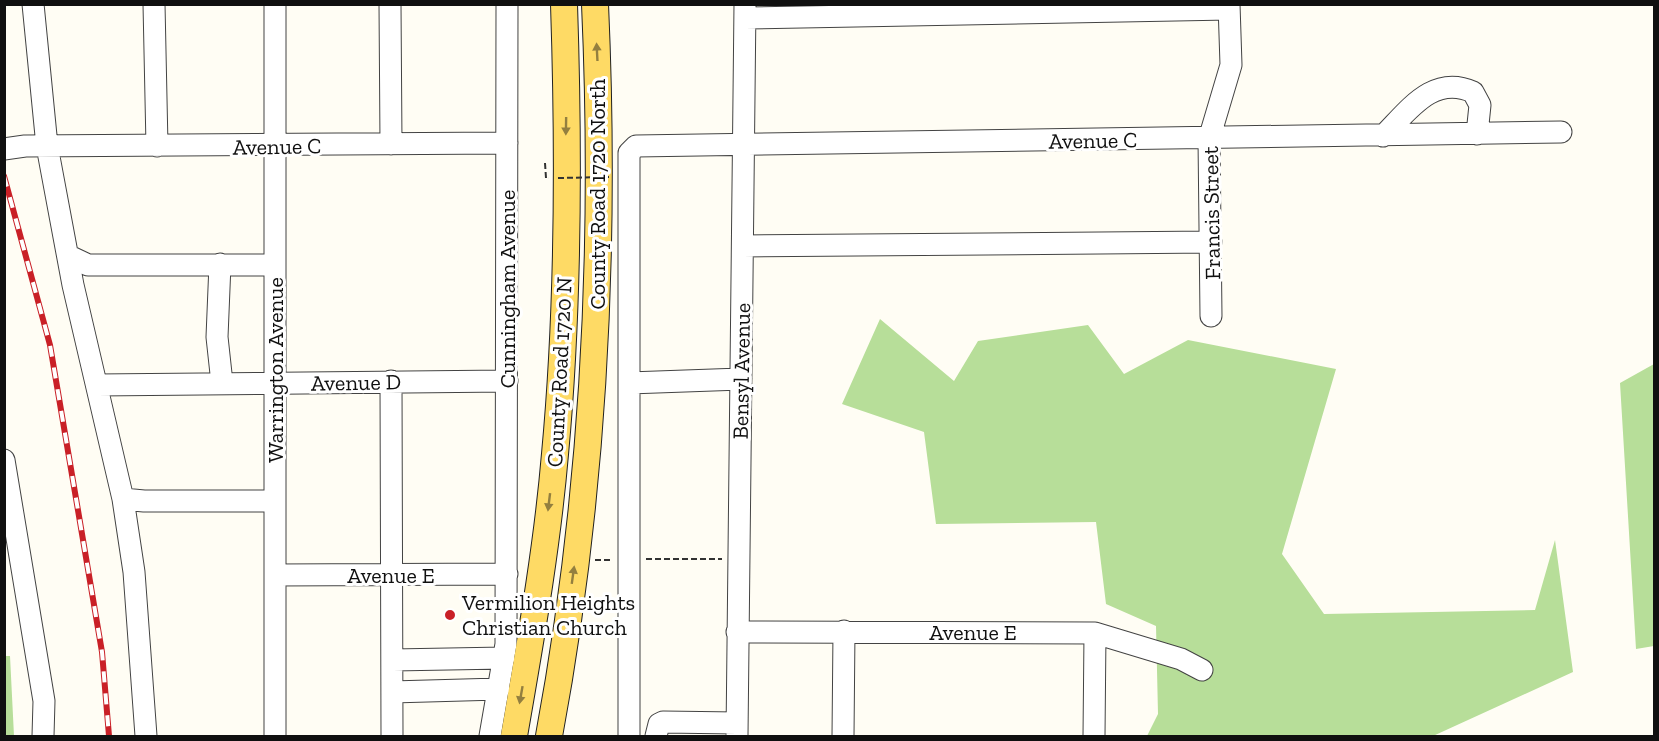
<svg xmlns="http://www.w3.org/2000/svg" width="1659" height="741" viewBox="0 0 1659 741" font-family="'Zilla Slab',serif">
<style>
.forest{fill:#b7de99}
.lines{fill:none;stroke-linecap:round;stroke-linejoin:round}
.minor-casing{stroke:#434343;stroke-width:23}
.major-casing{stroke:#212121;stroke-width:28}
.path{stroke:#323232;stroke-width:2;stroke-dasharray:6 3;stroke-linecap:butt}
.minor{stroke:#fff;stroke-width:21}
.major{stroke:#feda65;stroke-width:26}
.rail-casing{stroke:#c92027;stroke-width:6}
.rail{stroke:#fff;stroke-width:4;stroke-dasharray:11;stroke-linecap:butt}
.path-bridge{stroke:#323232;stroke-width:2;stroke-dasharray:6 3;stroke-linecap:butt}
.oneway{fill:#937f3f}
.poi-dot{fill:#c92027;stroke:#fff;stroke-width:2}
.labels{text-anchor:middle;stroke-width:6;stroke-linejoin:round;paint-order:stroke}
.street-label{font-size:22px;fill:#101010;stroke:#fff}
.poi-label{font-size:22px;fill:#101010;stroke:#fff;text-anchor:start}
</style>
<rect width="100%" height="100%" fill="#fffdf4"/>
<!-- forest -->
<path class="forest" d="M 880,319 L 954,381 L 978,341 L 1088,325 L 1124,374 L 1188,340 L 1336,369 L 1282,554 L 1324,614 L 1535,610 L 1555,540 L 1573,672 L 1433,736 L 1147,736 L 1158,714 L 1156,626 L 1106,604 L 1096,522 L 936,524 L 924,432 L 842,404 Z
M 1654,364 L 1654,646 L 1636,649 L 1620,383 Z
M 5,656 L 10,656 L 14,736 L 5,736 Z"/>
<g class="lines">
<!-- minor casing -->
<g class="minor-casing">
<path id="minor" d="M 33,4 L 47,146 L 73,285 L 123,499 L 134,572 L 146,736
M 154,4 L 157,146
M 390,4 L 391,144
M 745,18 L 1229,9
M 1383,136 C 1409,110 1433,74 1473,92 L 1480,105 L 1477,134
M 4,149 L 25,146 L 507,143
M 743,246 L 1211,242
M 69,256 L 88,265 L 275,265
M 220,264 L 217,337 L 222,383
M 1211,316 L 1209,139 L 1231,65 L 1229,4
M 391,381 L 392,736
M 629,383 L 741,379
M 97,385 L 507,381
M 4,460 L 44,701 L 43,736
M 123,499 L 144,501 L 275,501
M 275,575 L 507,574
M 737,632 L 1095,633 L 1181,659 L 1202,670
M 393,660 L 504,658
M 392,692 L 499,689
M 275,736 L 275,4
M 490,736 L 506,644 L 507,4
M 629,736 L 629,153 L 636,146 L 1561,132
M 656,736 L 659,724 L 663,722 L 737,723
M 737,736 L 745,4
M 843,736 L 844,631
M 1094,736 L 1095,633"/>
</g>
<!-- major casing -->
<g class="major-casing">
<path id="major" d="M 514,736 C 530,643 547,549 555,454 C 569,305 569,154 564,4
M 549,736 C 594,495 606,249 595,4"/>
</g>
<!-- path -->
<path class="path" d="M 545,163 L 546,178 L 549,178
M 646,559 L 722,559
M 595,560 L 611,560"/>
<!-- minor -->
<use href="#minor" class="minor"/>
<!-- major -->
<use href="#major" class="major"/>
<!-- rail casing -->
<g class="rail-casing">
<path id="rail" d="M 4,176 L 50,345 L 102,652 L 109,736"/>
</g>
<!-- rail -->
<use href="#rail" class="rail"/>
<!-- path-bridge -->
<path class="path-bridge" d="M 558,178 L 610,177"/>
</g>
<!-- one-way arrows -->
<defs><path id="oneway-solid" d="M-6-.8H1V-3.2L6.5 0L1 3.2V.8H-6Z" transform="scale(1.5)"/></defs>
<g class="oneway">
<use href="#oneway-solid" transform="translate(597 52) rotate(-93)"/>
<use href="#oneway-solid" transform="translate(566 126) rotate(91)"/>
<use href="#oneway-solid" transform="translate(549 502) rotate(97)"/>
<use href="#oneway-solid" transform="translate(573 575) rotate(-82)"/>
<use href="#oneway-solid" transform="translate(521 695) rotate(100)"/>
</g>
<!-- markers -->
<circle class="poi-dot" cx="450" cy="615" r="6"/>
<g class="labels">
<!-- street labels -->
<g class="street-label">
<text transform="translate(1093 140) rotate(-1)" y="8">Avenue C</text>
<text transform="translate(277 146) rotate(-1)" y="8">Avenue C</text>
<text transform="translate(597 194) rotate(-90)" y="8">County Road 1720 North</text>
<text transform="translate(1211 213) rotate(-91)" y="8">Francis Street</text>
<text transform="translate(507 289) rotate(-90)" y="8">Cunningham Avenue</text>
<text transform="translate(275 370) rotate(-90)" y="8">Warrington Avenue</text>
<text transform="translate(741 371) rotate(-89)" y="8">Bensyl Avenue</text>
<text transform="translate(559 372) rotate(-87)" y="8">County Road 1720 N</text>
<text transform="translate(356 382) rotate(-1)" y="8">Avenue D</text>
<text x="391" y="583">Avenue E</text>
<text x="973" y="640">Avenue E</text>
</g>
<!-- poi labels -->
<g class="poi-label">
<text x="462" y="610">Vermilion Heights<tspan x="462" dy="25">Christian Church</tspan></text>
</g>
</g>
<!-- border -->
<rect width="1659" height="741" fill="none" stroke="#101010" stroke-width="12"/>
</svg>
